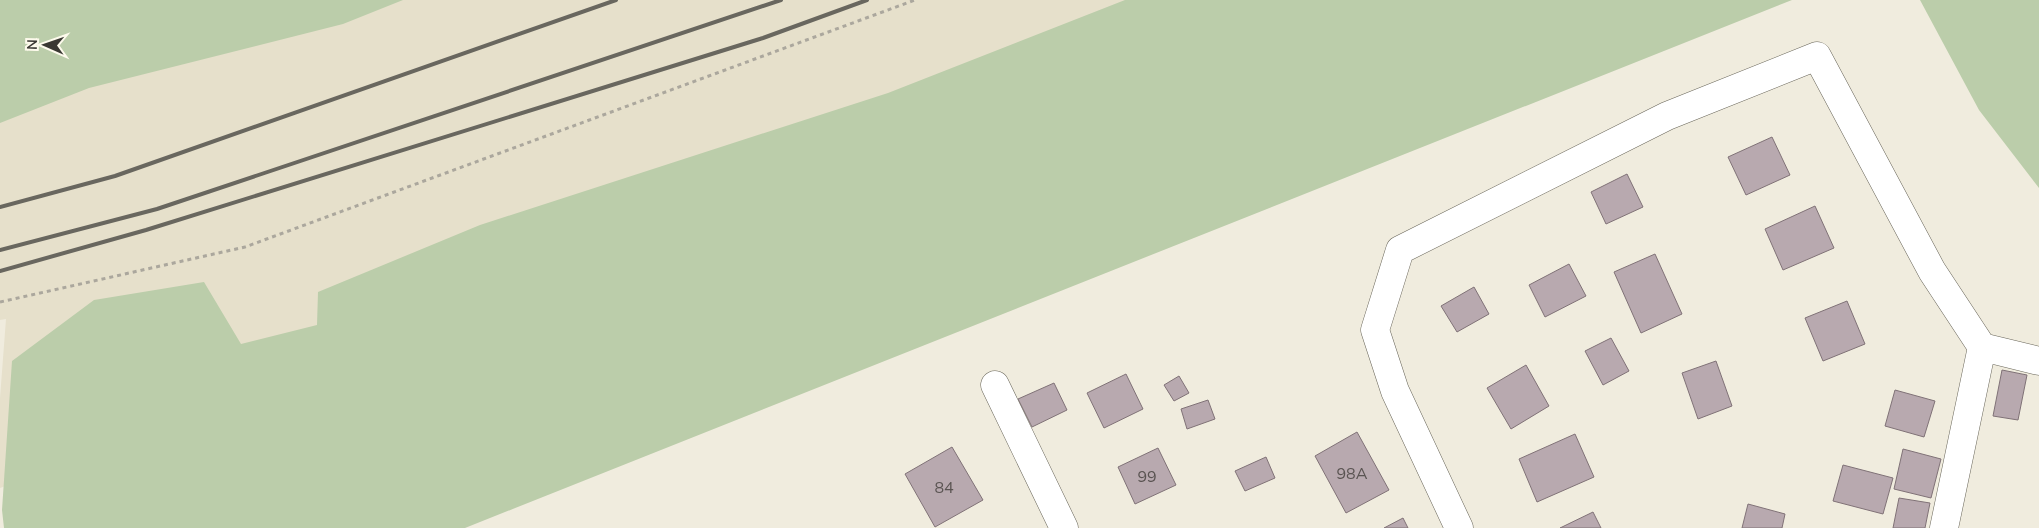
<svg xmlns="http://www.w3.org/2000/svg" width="2039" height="528" viewBox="0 0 2039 528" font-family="Mulish,sans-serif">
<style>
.built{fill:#e6e0cb}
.green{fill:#bbcdaa}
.building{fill:#b8a9af;stroke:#807277}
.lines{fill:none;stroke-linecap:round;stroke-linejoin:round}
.minor-casing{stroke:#686559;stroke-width:29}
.path{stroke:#aba79d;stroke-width:3;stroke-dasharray:4 4;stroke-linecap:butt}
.minor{stroke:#fff;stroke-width:28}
.rail{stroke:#69675f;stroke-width:4}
.labels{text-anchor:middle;stroke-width:4.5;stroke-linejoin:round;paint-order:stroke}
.number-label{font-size:16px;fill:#5a5452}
</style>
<rect width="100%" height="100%" fill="#f0ecde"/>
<!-- built -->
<path class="built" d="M 244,0 L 1334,0 L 1133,90 L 0,488 L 0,398 L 6,319 L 0,320 L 0,80 Z"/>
<!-- green -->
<path class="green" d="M 0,0 L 403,0 L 343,24 L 89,88 L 0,123 Z
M 1125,0 L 1792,0 L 465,528 L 4,528 L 2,510 L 12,361 L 94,300 L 204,282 L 241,344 L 317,325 L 318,292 L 480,225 L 888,93 Z
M 1920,0 L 2039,0 L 2039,188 L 1979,110 Z"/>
<!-- building -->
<path class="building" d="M 1772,137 L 1790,175 L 1746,195 L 1728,157 Z
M 1627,174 L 1643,207 L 1606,224 L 1591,192 Z
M 1815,206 L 1834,248 L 1783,270 L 1765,229 Z
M 1655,254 L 1682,314 L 1641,333 L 1614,272 Z
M 1569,264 L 1586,296 L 1545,317 L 1529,285 Z
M 1474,287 L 1489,314 L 1457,332 L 1441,306 Z
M 1847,301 L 1865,344 L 1823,361 L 1805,318 Z
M 1611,338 L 1629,371 L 1603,385 L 1585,351 Z
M 1716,361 L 1732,406 L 1698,419 L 1682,373 Z
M 1526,365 L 1549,406 L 1511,429 L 1487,388 Z
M 2002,370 L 2027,375 L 2018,420 L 1993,416 Z
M 1126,374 L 1143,409 L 1104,428 L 1087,393 Z
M 1179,376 L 1189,393 L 1174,401 L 1164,385 Z
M 1054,383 L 1067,410 L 1032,427 L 1018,399 Z
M 1895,390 L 1935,401 L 1924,437 L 1885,426 Z
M 1208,400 L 1215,419 L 1187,429 L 1181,409 Z
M 1357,432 L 1389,490 L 1346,513 L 1315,456 Z
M 1575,434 L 1594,477 L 1537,502 L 1519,459 Z
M 952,447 L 983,500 L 935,527 L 905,474 Z
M 1158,448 L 1176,485 L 1135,504 L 1118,467 Z
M 1903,449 L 1941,459 L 1931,498 L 1894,489 Z
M 1266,457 L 1275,478 L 1245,491 L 1235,471 Z
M 1843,465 L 1893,478 L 1883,514 L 1833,501 Z
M 1899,498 L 1930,503 L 1925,528 L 1893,528 Z
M 1748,504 L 1785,514 L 1782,528 L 1742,528 Z
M 1593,512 L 1601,528 L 1560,528 Z
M 1403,518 L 1408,528 L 1384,528 Z"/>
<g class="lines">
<!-- minor casing -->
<g class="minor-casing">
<path id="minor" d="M 995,385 L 1064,528
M 1459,528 L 1395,391 L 1375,330 L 1400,250 L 1667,116 L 1817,56 L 1932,271 L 1982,347 L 2039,361
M 1944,528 L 1982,347"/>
</g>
<!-- path -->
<path class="path" d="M 0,302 L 245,247 L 915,0"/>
<!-- minor -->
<use href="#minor" class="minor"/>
<!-- rail -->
<path class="rail" d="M 0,207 L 115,176 L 616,0
M 0,250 L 157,209 L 781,0
M 0,271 L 146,230 L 763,38 L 867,0"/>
</g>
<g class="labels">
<!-- number labels -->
<g class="number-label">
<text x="1352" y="479">98А</text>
<text x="1147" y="482">99</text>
<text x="944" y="493">84</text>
</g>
</g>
<!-- north arrow -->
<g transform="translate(45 45) rotate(272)" stroke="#fdfaec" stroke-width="4" paint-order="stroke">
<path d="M0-4L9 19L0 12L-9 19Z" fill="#3a3833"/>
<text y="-8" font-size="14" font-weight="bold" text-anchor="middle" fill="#3a3833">N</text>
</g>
</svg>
